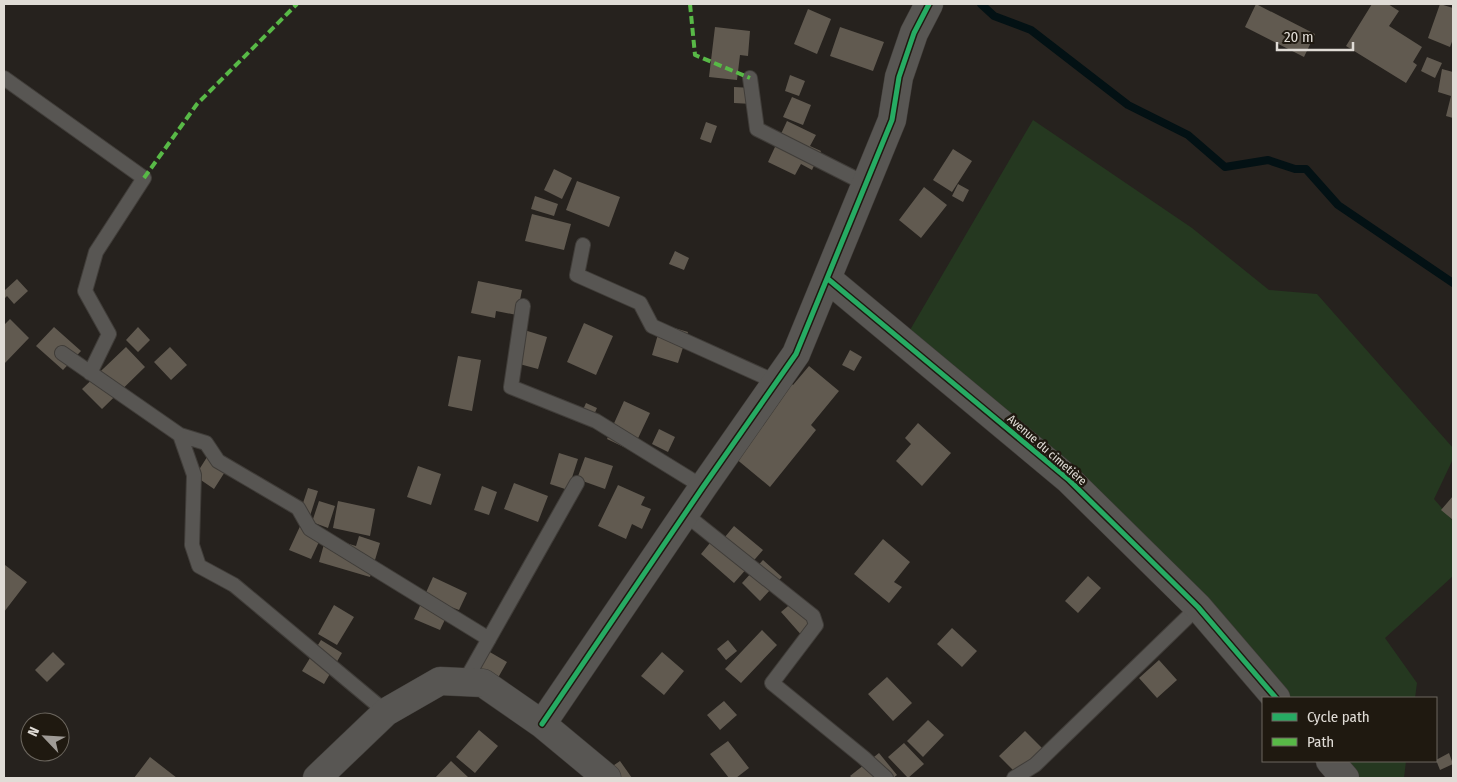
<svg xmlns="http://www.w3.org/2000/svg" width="1457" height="782" viewBox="0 0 1457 782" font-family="'Fira Sans Condensed',sans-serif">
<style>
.green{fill:#253820}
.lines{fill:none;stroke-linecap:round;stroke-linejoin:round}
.stream{stroke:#031114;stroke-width:8}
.building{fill:#615a50}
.service-casing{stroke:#403d39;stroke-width:16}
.minor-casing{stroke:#403d39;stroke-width:29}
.service{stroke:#585653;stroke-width:14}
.minor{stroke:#585653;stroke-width:28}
.quiet{stroke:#58b947;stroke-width:4;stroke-dasharray:8 4;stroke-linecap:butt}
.cycleway-casing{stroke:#1f1910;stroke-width:8}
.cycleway{stroke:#26ab63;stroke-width:5}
.labels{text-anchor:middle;stroke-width:5;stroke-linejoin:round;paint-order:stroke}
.street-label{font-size:12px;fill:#e0dcd6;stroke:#1f1910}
</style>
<rect width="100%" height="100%" fill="#26221e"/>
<!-- green -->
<path class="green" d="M 1033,120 L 1192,228 L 1269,290 L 1317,294 L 1453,448 L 1453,459 L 1434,499 L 1453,521 L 1453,576 L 1385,638 L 1417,683 L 1415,698 L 1288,698 L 910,330 Z
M 1345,761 L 1406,761 L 1404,778 L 1361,778 Z"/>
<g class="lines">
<!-- stream -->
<path class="stream" d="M 981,4 L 994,16 L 1031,30 L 1128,105 L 1188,135 L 1225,167 L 1268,160 L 1295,169 L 1306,169 L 1338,205 L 1453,283"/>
</g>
<!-- building -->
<path class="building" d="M 1256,4 L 1315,34 L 1304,57 L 1245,27 Z
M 1372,4 L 1388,4 L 1399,11 L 1389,26 L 1422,47 L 1413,62 L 1417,65 L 1406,83 L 1346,46 Z
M 1440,4 L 1453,8 L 1453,39 L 1450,47 L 1428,38 Z
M 808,9 L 831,19 L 817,54 L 794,44 Z
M 715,27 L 750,31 L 748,56 L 740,55 L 737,80 L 709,77 Z
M 840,27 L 884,42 L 873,71 L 830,56 Z
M 1427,57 L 1442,63 L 1435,78 L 1421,71 Z
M 1442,69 L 1453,72 L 1453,118 L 1446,116 L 1451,96 L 1438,92 Z
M 790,75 L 805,81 L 799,96 L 785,91 Z
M 734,87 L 752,88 L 752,104 L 734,103 Z
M 792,97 L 811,105 L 803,125 L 783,117 Z
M 787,121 L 816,135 L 810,146 L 821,151 L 812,170 L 801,164 L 795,175 L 768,162 Z
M 706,122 L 717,126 L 711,143 L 700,139 Z
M 953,149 L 972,161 L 952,192 L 933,180 Z
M 554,169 L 572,178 L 562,199 L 544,190 Z
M 577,181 L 620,197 L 609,227 L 566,210 Z
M 958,184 L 969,190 L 963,202 L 952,196 Z
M 924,187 L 947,205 L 921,238 L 899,220 Z
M 535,196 L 558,204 L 554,216 L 531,209 Z
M 532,214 L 571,224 L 564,250 L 525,241 Z
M 675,251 L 689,258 L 684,270 L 669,264 Z
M 17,279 L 28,291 L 14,304 L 7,296 L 4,299 L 4,288 L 5,290 Z
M 478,281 L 522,290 L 517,315 L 496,311 L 495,318 L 471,313 Z
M 10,319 L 29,338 L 4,364 L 4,325 Z
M 584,323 L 613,336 L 596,375 L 567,362 Z
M 661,324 L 688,332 L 678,363 L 652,355 Z
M 54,327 L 81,351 L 63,370 L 36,346 Z
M 138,327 L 150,340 L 138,352 L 126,340 Z
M 521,329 L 547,337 L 538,369 L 512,362 Z
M 126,347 L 145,367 L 102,409 L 82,389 Z
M 170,347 L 187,365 L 171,380 L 154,362 Z
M 850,350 L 862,357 L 854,371 L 842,365 Z
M 458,356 L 481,360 L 472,411 L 448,406 Z
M 809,366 L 839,391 L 811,425 L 816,430 L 770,487 L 729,453 L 788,380 L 793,385 Z
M 624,401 L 650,413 L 632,451 L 607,439 Z
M 586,403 L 597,408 L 593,417 L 582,412 Z
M 918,423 L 951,453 L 922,486 L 896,461 L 911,444 L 905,438 Z
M 659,429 L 675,437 L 668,452 L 652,444 Z
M 559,453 L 578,459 L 568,490 L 550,484 Z
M 209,454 L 228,467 L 214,489 L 195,476 Z
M 585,457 L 613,466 L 605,489 L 577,479 Z
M 418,466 L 441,474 L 431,505 L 407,497 Z
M 514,483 L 548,496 L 538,522 L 504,509 Z
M 618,485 L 645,497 L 641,505 L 651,509 L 642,529 L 632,524 L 626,539 L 598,526 Z
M 482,486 L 497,492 L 489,515 L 474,510 Z
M 308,488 L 318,491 L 310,516 L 300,512 Z
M 1453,496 L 1453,520 L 1441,510 Z
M 319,501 L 335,506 L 328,528 L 312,522 Z
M 338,501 L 375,509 L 370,536 L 333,528 Z
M 302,522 L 324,531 L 311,559 L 289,550 Z
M 734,526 L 763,550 L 734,583 L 701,554 L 714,538 L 720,543 Z
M 359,536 L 380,543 L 370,577 L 319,562 L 326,537 L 356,546 Z
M 883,539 L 910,562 L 894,582 L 902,587 L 889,603 L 854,574 Z
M 763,560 L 782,577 L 760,601 L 742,583 Z
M 5,565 L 27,582 L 4,612 L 4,566 Z
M 1088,576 L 1101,588 L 1078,613 L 1065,601 Z
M 433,577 L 467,593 L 459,610 L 451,607 L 440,630 L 414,619 Z
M 794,601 L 816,628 L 804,638 L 781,612 Z
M 334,605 L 354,617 L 337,645 L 318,634 Z
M 952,628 L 977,651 L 962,667 L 937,644 Z
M 762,630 L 777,645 L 741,683 L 725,669 Z
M 321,640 L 342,653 L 324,684 L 302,671 Z
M 728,640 L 737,651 L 726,660 L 717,649 Z
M 488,651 L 507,662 L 491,690 L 472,680 Z
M 53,652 L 65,664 L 47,682 L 35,670 Z
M 662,652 L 684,671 L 664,695 L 641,676 Z
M 1159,660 L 1177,680 L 1157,698 L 1139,678 Z
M 887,677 L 912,703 L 893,721 L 868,694 Z
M 724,701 L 737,715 L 720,730 L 707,715 Z
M 928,720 L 944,735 L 923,757 L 907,741 Z
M 479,730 L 498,746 L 475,773 L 456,757 Z
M 1025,731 L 1043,749 L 1017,774 L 999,756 Z
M 728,741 L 749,768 L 736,778 L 729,778 L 710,754 Z
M 904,743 L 924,764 L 908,778 L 888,757 Z
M 879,753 L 897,775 L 893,778 L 852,778 L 850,776 Z
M 1449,753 L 1453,764 L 1440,770 L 1436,760 Z
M 150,757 L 177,778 L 134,778 Z
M 451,761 L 469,778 L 435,778 Z
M 620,761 L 632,778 L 600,778 L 598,776 Z"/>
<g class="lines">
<!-- service casing -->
<g class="service-casing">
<path id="service" d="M 4,78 L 144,178 L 96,252 L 85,291 L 109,334 L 90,373
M 750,78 L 757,129 L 866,184
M 583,245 L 577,275 L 640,303 L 652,326 L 776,382
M 523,306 L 511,387 L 596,421 L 703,487
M 62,353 L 180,435 L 194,475 L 192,545 L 199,566 L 234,585 L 386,712
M 180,435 L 206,443 L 218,461 L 298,508 L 310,529 L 489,639
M 685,514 L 813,616 L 816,625 L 772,683 L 864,758 L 886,778
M 464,683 L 577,483
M 1014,778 L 1035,765 L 1198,607"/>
</g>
<!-- minor casing -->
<g class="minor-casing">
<path id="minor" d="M 828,279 L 1068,479 L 1198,607 L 1276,698
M 542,724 L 703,487 L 796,354 L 892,120 L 899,77 L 914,33 L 929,4
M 1330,761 L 1345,778
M 317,778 L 386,712 L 440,681 L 483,683 L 542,724 L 607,778"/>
</g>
<!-- service -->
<use href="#service" class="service"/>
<!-- minor -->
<use href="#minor" class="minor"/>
<!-- quiet -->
<path class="quiet" d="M 690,4 L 695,55 L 750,78
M 144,178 L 197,104 L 297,4"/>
<!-- cycleway casing -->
<g class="cycleway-casing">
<path id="cycleway" d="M 828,279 L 1068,479 L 1198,607 L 1276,698
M 542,724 L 703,487 L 796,354 L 892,120 L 899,77 L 914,33 L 929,4"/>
</g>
<!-- cycleway -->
<use href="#cycleway" class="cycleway"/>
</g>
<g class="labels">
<!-- street labels -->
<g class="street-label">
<text transform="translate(1047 450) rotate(41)" y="4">Avenue du cimetière</text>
</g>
</g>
<!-- border -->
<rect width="1457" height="782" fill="none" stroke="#e0dcd6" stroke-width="10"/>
<!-- legend -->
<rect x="1262" y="697" width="175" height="65" fill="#1f1910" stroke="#6c675f"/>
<rect x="1272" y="713" width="25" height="8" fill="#26ab63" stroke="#6c675f"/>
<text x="1307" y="722" font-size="15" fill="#e0dcd6">Cycle path</text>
<rect x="1272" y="738" width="25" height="8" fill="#58b947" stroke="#6c675f"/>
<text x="1307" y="747" font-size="15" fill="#e0dcd6">Path</text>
<!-- north arrow -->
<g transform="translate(45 737) rotate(295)"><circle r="24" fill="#1f1910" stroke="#6c675f"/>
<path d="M0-4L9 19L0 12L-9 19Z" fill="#9f9b96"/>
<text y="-8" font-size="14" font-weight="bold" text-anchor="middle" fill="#e0dcd6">N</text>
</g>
<!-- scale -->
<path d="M1277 42v8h76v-8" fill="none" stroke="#e0dcd6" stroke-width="2.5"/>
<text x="1284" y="42" font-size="15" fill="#e0dcd6" stroke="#1f1910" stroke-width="4" paint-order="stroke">20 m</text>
</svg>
